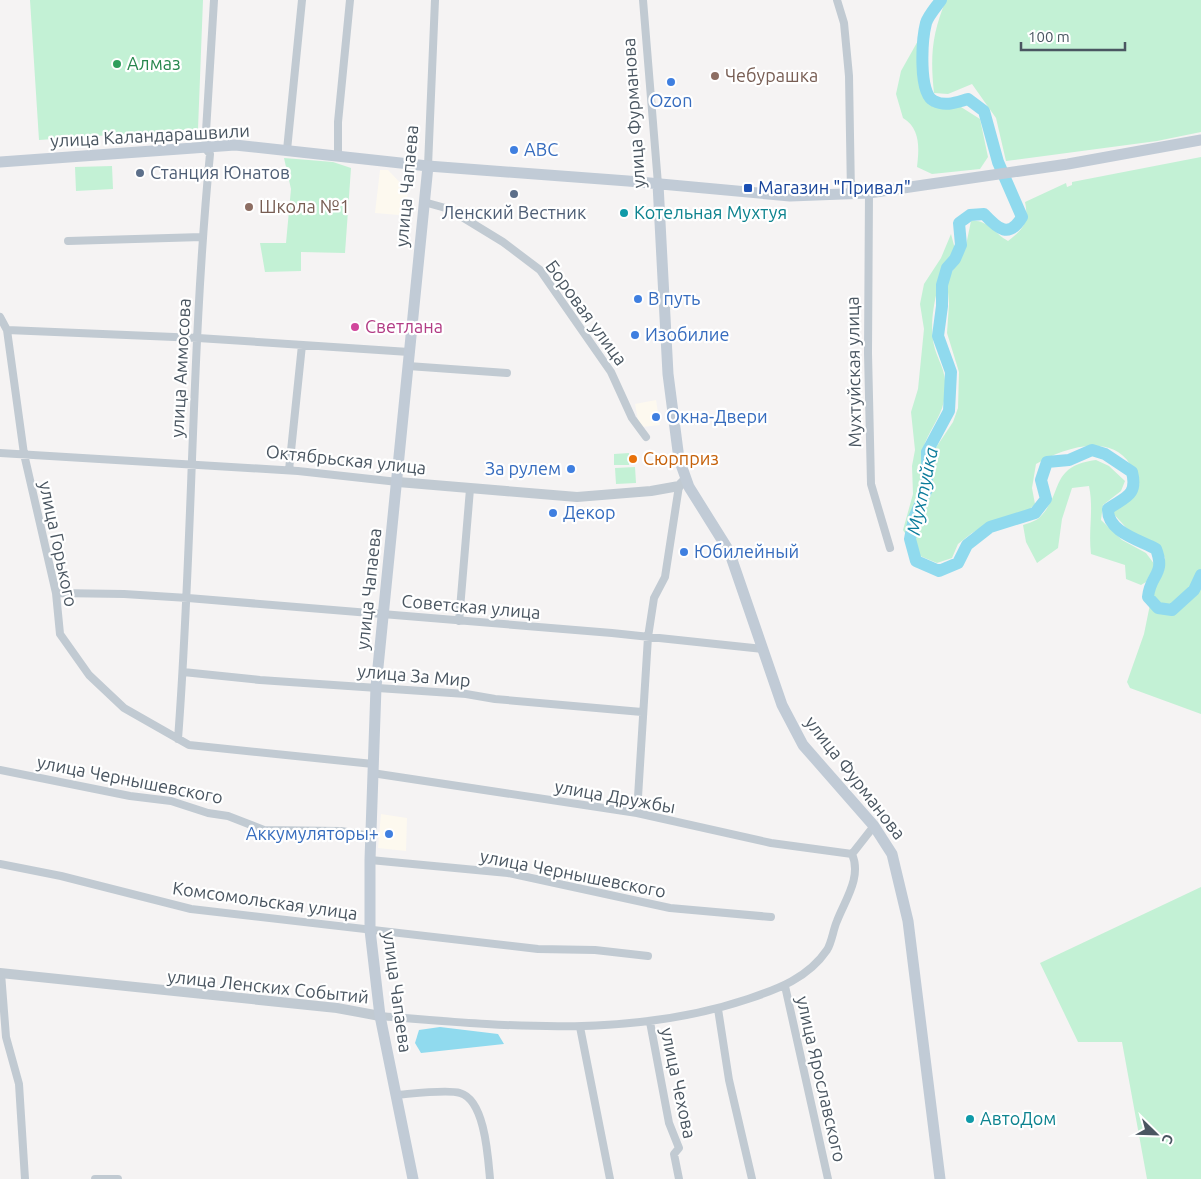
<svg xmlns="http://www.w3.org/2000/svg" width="1201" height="1179" viewBox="0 0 1201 1179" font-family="Ubuntu,sans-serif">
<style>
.commercial{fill:#fdf9ef}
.green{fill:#c3f1d5}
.water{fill:#90daee}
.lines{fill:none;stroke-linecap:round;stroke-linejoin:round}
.river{stroke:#90daee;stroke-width:12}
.minor{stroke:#c1cad2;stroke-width:8}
.tertiary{stroke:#c1cad2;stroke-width:10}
.secondary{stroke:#c1cbd6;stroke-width:11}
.leisure-dot{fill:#2e9e5b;stroke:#fff;stroke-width:2}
.education-dot{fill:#8d6e63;stroke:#fff;stroke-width:2}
.shop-dot{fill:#3f7fe0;stroke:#fff;stroke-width:2}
.service-dot{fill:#5c6f8a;stroke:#fff;stroke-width:2}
.transit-dot{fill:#1a4fb4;stroke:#fff;stroke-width:2}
.culture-dot{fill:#0f9aa8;stroke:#fff;stroke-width:2}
.hotel-dot{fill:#d1479c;stroke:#fff;stroke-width:2}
.food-dot{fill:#e8710a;stroke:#fff;stroke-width:2}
.labels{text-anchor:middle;stroke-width:4.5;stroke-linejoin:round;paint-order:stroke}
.leisure-label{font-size:18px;fill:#27864d;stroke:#fff;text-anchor:start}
.education-label{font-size:18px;fill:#785e54;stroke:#fff;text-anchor:start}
.shop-label{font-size:18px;fill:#366cbe;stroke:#fff;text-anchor:start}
.street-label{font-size:18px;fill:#4a5661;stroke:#fff}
.service-label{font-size:18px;fill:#4e5e75;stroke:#fff;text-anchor:start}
.transit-label{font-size:18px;fill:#164399;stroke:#fff;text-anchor:start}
.culture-label{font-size:18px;fill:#0d838f;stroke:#fff;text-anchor:start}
.hotel-label{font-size:18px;fill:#b23c85;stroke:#fff;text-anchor:start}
.food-label{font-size:18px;fill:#c56008;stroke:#fff;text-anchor:start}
.water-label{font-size:19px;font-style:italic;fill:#0c7c9b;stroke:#fff}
</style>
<rect width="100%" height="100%" fill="#f5f3f3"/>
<!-- commercial -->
<path class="commercial" d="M 380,170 L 388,170 L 408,191 L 406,207 L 399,215 L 375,213 Z
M 656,400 L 660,425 L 642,427 L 638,420 L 635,404 Z
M 381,814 L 407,818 L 406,851 L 378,848 Z"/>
<!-- green -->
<path class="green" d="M 30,0 L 203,0 L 198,129 L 39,140 Z
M 946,0 L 1201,0 L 1201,132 L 1157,141 L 1006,161 L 996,118 L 972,84 L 948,94 L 934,93 C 930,56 932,34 946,0 Z
M 919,39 L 918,74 L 929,105 L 961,107 L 980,119 L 988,157 L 980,169 L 932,174 L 917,167 C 919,149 921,129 903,118 L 896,94 L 901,71 Z
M 1201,157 L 1201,714 L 1130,688 L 1127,682 L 1144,634 L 1154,585 L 1164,571 L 1165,558 L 1158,545 L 1130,532 L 1112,512 C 1121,504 1136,497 1139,485 C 1140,477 1134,470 1130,464 C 1109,432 1062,449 1036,464 L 1032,488 L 1035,504 L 1028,511 L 995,520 L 972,533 L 958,544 L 952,558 L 937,563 L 920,556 L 915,538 L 932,483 L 930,467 L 935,449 L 953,422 L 958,408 L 959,372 L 947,333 L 949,304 L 947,280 L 965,250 L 971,221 C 987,219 995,234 1008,241 C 1024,229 1029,222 1025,202 L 1066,183 L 1067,187 L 1072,185 L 1072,182 Z
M 284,158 L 333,162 L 351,168 L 345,253 L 301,252 L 301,271 L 265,272 L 260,243 L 286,243 L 291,189 Z
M 112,166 L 113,189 L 76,191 L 75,167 Z
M 951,234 L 955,249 C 940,271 929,312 933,340 C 936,361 948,368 945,395 C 943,414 932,426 925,443 C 919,457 924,475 922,489 C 920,504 911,521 907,536 L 903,530 L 913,494 L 912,466 L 915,450 L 911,412 L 918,389 L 924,329 L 920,304 L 924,284 L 941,258 Z
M 629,453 L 629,465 L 614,465 L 614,454 Z
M 1096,460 L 1109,466 L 1125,481 L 1121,491 L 1103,505 L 1101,520 L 1122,540 L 1146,553 L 1155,565 L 1146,582 L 1141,585 L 1126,579 L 1125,565 L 1091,554 C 1088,530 1094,510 1089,486 L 1072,488 L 1062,519 L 1058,548 L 1037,563 L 1026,542 L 1023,525 C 1029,523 1036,521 1040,517 C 1064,493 1049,466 1096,460 Z
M 635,467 L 636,483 L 616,484 L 615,468 Z
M 1201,887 L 1201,1179 L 1147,1179 L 1122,1042 L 1078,1042 L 1040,963 Z"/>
<!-- water -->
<path class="water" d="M 440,1027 L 498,1034 L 504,1044 L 421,1053 L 415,1043 L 419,1030 Z"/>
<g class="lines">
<!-- river -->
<path class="river" d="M 941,0 C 936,7 928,16 926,23 C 922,39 918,94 934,101 C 946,107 957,102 968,99 L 984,111 L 998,162 L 1022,217 C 1009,239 998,229 984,214 L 970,215 L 959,223 L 961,245 L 955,259 L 947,268 L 942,285 L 942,306 L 938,336 L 951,372 L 949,411 L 927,452 L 927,489 L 914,518 L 910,539 L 916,561 L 939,571 L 958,563 L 967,545 L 990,527 L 1035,513 L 1046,499 L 1041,480 L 1047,462 L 1069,460 L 1092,450 L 1105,454 L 1132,472 C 1138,496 1125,497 1108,509 C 1107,532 1140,540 1156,549 C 1166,575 1150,574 1148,597 L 1158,608 L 1172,610 L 1194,590 L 1201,575"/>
<!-- minor -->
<path class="minor" d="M 643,0 L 658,184
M 837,0 L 844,23 L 849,76 L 851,194
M 287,150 L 302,0
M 338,155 L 338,122 L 350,0
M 428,166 L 435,0
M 869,193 L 868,353 L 871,484 L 890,548
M 424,202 L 449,209 L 503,242 L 540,270 L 611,372 L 632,418 L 646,437
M 68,241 L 202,237
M 0,317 L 7,330 L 24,454 L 56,593 L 60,634 L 89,675 L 124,708 L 189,745 L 373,764
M 7,330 L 198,338 L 409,352
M 408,366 L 507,373
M 0,453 L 298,471 L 398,482
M 289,470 L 302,345
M 56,593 L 124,594 L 188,598 L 612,633 L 763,649
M 459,621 L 470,489
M 183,672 L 260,680 L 466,694 L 495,699 L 642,712
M 178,739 C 193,544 191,348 210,154 L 205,148 L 214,0
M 0,770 L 130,796 L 171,801 L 208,813 L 228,816 L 264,830 L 341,831 L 371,836
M 372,773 L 637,813 L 771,843 L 852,854
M 637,813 L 648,637 L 654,598 L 665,577 L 679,486
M 370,860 L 508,873 L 670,908 L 771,917
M 0,864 L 61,876 L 191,909 L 538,949 L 595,950 L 648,956
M 1,973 L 6,1037 L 19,1084 L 25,1179
M 785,986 L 828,1179
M 718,1009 L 729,1080 L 752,1179
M 380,1016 C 503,1026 629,1039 748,999 C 778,989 808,978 827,950 C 832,942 833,930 837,921 C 845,900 862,877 852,854 L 874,826
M 650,1022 L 669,1123 L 679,1148 L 674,1154 L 679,1179
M 580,1027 L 610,1179
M 395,1095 C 410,1094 447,1089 460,1093 C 485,1100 488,1157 490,1179
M 95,1179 L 118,1179"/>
<!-- tertiary -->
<path class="tertiary" d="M 398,482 L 577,497 L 651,491 L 679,486 L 686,479
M 0,973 L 337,1008 L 380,1016"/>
<!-- secondary -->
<path class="secondary" d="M 0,162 L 235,145 L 428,166 L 628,181 L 790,196 L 869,193 L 1068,164 L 1201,140
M 658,184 L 668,374 L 679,459 L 689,487 L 729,551 L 782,705 L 803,745 L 874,826 L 892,854 L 908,921 L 940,1179
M 413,1179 L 380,1016 L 370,930 L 370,860 L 376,687 L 428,166"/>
</g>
<!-- markers -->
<circle class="leisure-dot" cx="117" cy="64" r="5"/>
<g class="education-dot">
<circle cx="715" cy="76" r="5"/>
<circle cx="249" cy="207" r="5"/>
</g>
<g class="shop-dot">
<circle cx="671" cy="82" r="5"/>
<circle cx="514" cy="150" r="5"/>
<circle cx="638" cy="299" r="5"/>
<circle cx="635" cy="335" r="5"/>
<circle cx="656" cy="417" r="5"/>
<circle cx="571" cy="469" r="5"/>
<circle cx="553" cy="513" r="5"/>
<circle cx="684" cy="552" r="5"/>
<circle cx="389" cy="834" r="5"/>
</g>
<g class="service-dot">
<circle cx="140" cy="173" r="5"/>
<circle cx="514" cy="194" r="5"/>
</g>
<rect class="transit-dot" x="743" y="183" width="10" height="10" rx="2.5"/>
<g class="culture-dot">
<circle cx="624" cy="213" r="5"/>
<circle cx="970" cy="1119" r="5"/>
</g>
<circle class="hotel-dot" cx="355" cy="327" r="5"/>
<circle class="food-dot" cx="633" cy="459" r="5"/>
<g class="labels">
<!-- leisure labels -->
<g class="leisure-label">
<text x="127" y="70">Алмаз</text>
</g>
<!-- education labels -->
<g class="education-label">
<text x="725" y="82">Чебурашка</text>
<text x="259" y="213">Школа №1</text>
</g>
<!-- shop labels -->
<g class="shop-label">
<text x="671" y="107" text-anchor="middle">Ozon</text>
<text x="524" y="156">ABC</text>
<text x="648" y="305">В путь</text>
<text x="645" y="341">Изобилие</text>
<text x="666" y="423">Окна-Двери</text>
<text x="561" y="475" text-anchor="end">За рулем</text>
<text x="563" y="519">Декор</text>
<text x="694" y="558">Юбилейный</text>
<text x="379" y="840" text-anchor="end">Аккумуляторы+</text>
</g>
<!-- street labels -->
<g class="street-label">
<text transform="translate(634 113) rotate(-94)" y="6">улица Фурманова</text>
<text transform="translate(150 136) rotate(-3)" y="6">улица Каландарашвили</text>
<text transform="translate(407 186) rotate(-85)" y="6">улица Чапаева</text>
<text transform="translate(586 313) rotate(54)" y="6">Боровая улица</text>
<text transform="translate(181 368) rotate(-87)" y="6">улица Аммосова</text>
<text transform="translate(854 372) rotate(-91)" y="6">Мухтуйская улица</text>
<text transform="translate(346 460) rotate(6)" y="6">Октябрьская улица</text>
<text transform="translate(58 544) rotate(78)" y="6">улица Горького</text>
<text transform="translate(369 589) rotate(-84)" y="6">улица Чапаева</text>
<text transform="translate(471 607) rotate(5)" y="6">Советская улица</text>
<text transform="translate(414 676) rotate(5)" y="6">улица За Мир</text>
<text transform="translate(855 778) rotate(52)" y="6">улица Фурманова</text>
<text transform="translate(130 780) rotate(11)" y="6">улица Чернышевского</text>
<text transform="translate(615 797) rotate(10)" y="6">улица Дружбы</text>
<text transform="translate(573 874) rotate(11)" y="6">улица Чернышевского</text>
<text transform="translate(265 901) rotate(8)" y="6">Комсомольская улица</text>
<text transform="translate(268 987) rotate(6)" y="6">улица Ленских Событий</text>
<text transform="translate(397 992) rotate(82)" y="6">улица Чапаева</text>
<text transform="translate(821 1079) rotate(77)" y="6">улица Ярославского</text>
<text transform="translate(678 1083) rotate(78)" y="6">улица Чехова</text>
</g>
<!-- service labels -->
<g class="service-label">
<text x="150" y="179">Станция Юнатов</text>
<text x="514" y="219" text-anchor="middle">Ленский Вестник</text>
</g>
<!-- transit labels -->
<g class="transit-label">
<text x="758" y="194">Магазин "Привал"</text>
</g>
<!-- culture labels -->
<g class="culture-label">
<text x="634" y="219">Котельная Мухтуя</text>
<text x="980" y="1125">АвтоДом</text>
</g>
<!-- hotel labels -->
<g class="hotel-label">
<text x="365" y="333">Светлана</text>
</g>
<!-- food labels -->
<g class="food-label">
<text x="643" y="465">Сюрприз</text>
</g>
<!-- water labels -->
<g class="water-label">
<text transform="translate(922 491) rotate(-78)" y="7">Мухтуйка</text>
</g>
</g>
<!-- north arrow -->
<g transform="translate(1156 1134) rotate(113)" stroke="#ffffff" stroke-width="4" paint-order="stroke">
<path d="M0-4L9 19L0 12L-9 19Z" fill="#4a5661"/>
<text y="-8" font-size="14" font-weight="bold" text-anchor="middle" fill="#4a5661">С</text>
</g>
<!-- scale -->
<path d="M1021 42v8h104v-8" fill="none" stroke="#4a5661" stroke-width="2.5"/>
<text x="1028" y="42" font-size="15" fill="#4a5661" stroke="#ffffff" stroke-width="4" paint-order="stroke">100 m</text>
</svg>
